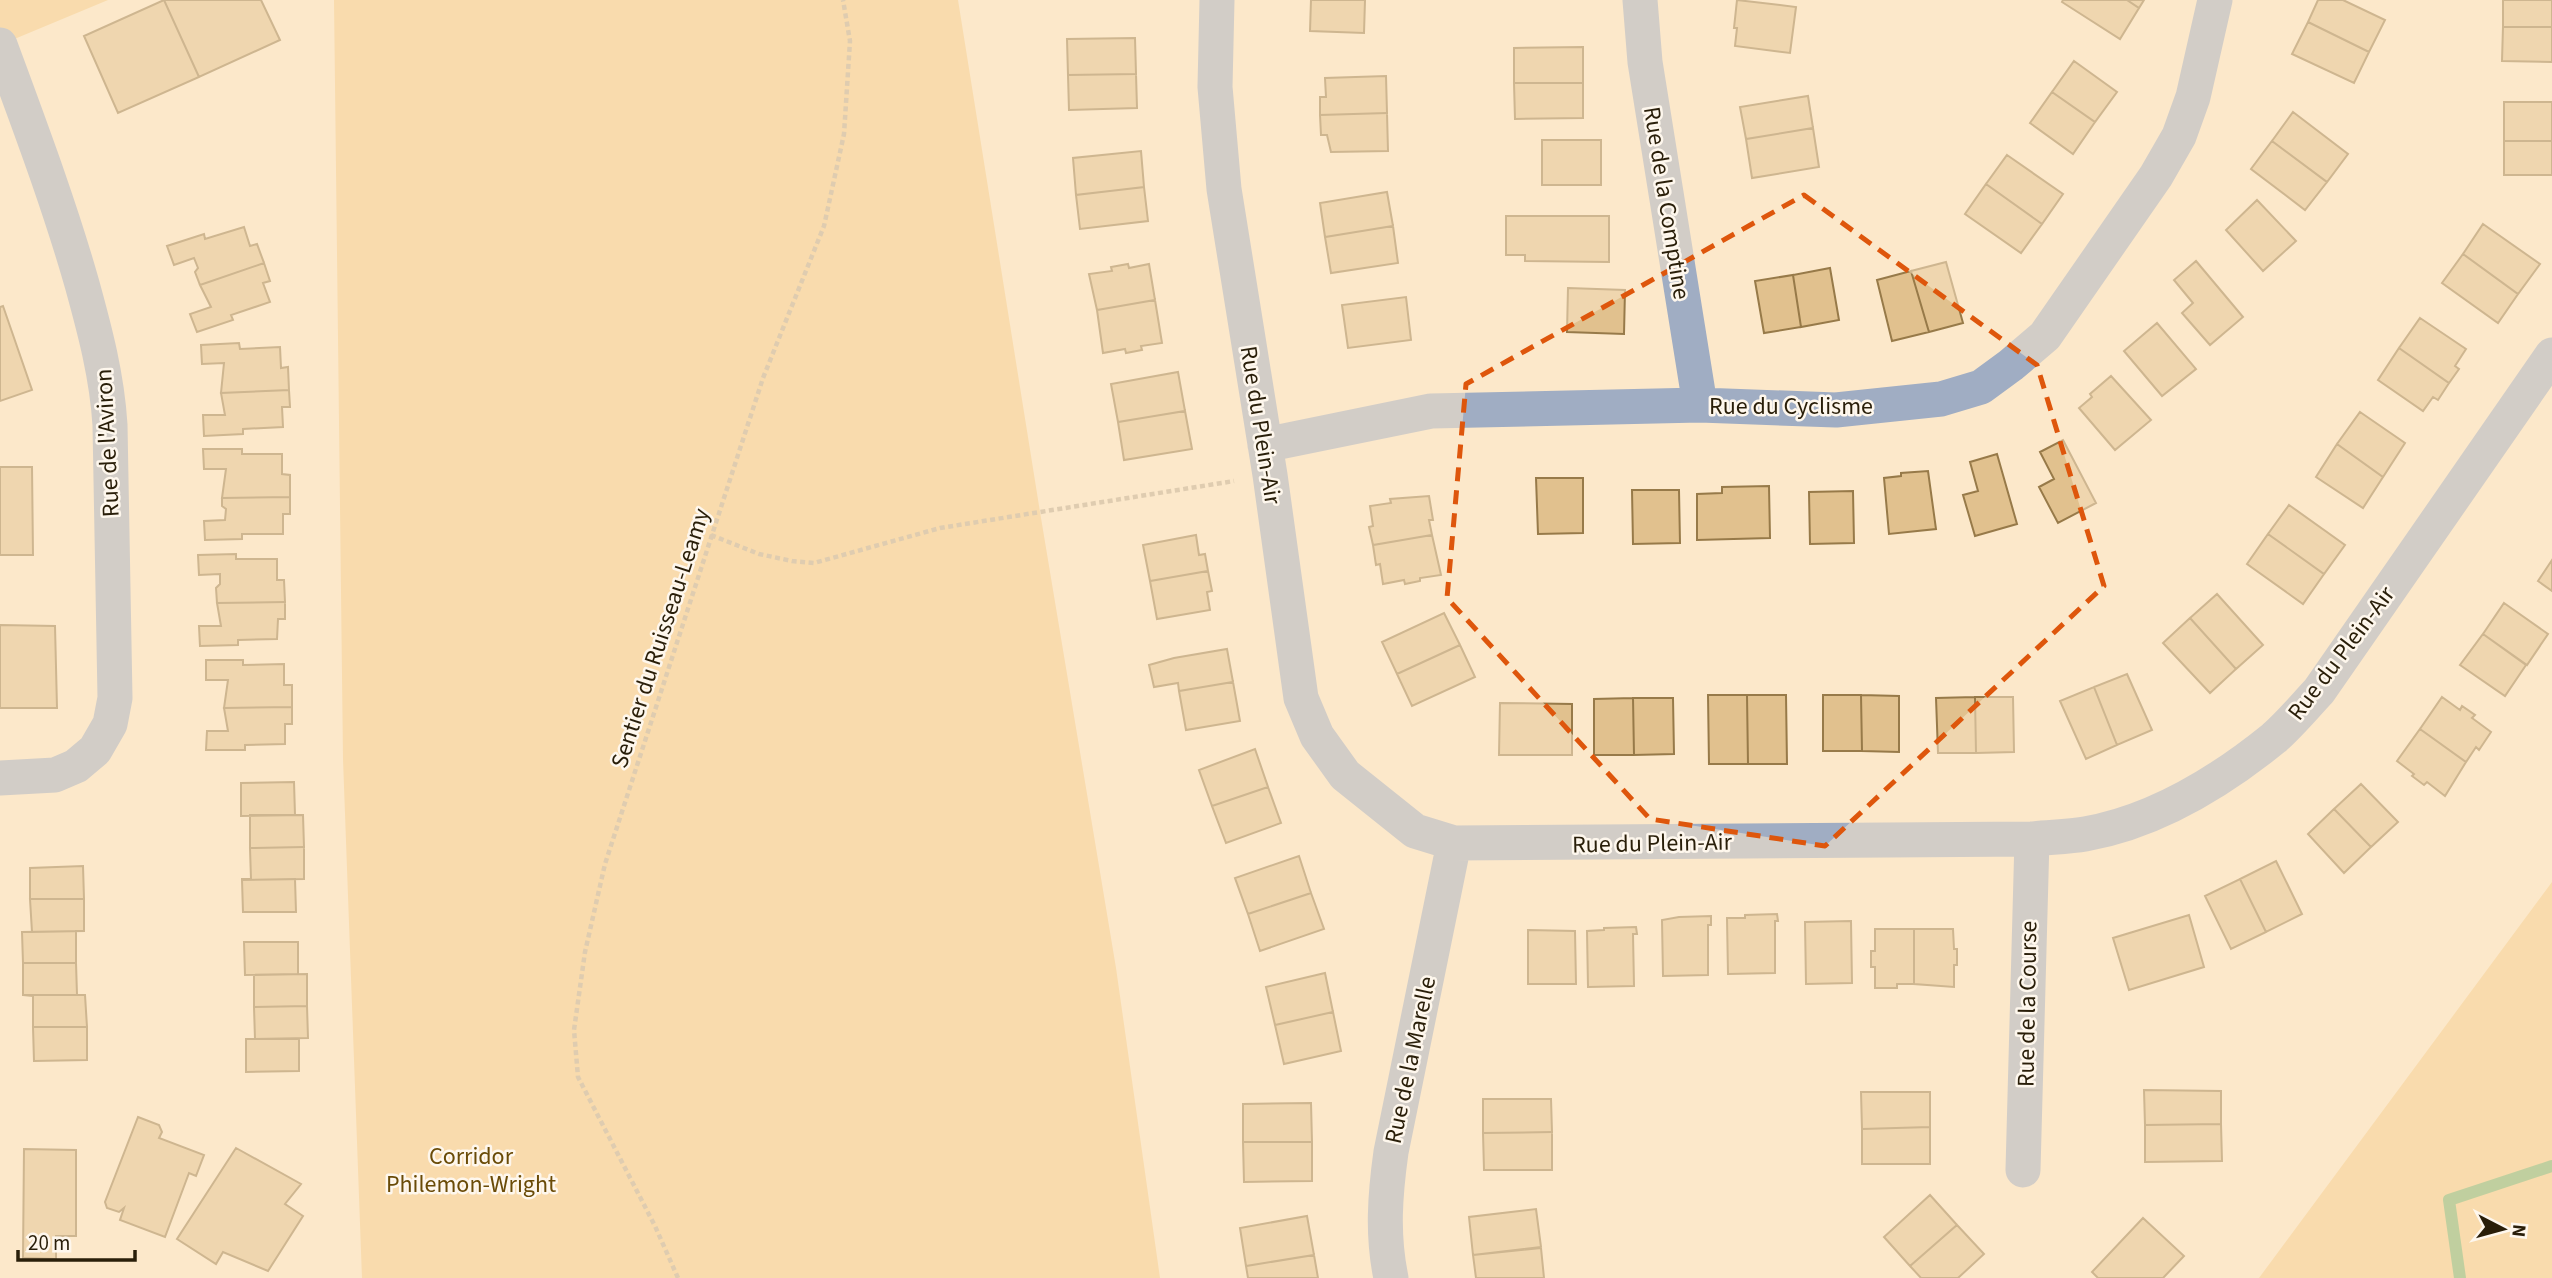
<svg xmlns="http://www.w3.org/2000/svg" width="2552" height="1278" viewBox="0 0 2552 1278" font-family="'Source Sans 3',sans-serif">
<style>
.green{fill:#f6cd89}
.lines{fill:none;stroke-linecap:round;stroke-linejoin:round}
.stream{stroke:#79b26b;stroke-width:12}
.building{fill:#e1c18e;stroke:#977a49;stroke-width:2}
.path{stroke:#bcab90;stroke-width:4.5;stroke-dasharray:5 3.5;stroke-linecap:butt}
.minor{stroke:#a0adc3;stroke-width:35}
.marked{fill:none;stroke:#de560c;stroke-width:5;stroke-dasharray:14 9;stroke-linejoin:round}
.labels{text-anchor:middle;stroke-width:5;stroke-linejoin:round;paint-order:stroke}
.street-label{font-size:24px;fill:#291e09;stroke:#fef7ed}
.park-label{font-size:24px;fill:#6a4b07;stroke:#fef7ed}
</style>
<rect width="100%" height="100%" fill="#fce8ca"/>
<!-- green -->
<path class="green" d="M 0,0 L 108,0 L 0,45 Z
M 334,0 L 958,0 L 1040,512 L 1116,968 L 1160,1278 L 362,1278 L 343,759 Z
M 2552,882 L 2552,1278 L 2259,1278 Z"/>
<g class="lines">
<!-- stream -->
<path class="stream" d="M 2460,1278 L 2449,1200 L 2552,1166"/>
</g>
<!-- building -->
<path class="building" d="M 164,0 L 199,77 L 118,113 L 84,36 Z
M 164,0 L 261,0 L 280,40 L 199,77 Z
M 1311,0 L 1365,0 L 1364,33 L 1310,31 Z
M 1737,0 L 1796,7 L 1790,53 L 1735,46 L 1737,28 L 1734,28 Z
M 2063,0 L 2127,0 L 2139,8 L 2120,39 L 2062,2 Z
M 2127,0 L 2144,0 L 2139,8 Z
M 2318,0 L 2343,0 L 2385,20 L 2369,52 L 2308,22 Z
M 2503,0 L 2552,0 L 2552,27 L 2503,27 Z
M 2308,22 L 2369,52 L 2354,83 L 2292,54 Z
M 2503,27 L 2552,27 L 2552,62 L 2502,61 Z
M 1135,38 L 1136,74 L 1068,75 L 1067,39 Z
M 1583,47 L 1583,83 L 1514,83 L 1514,48 Z
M 2074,61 L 2117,92 L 2095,122 L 2052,92 Z
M 1136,74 L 1137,108 L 1069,110 L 1068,75 Z
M 1386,76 L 1387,113 L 1320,115 L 1320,97 L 1326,97 L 1325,78 Z
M 1514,83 L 1583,83 L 1583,118 L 1515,119 Z
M 2052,92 L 2095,122 L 2073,154 L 2030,123 Z
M 1808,96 L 1813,128 L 1746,139 L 1740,107 Z
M 2504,102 L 2552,102 L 2552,141 L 2504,141 Z
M 2293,112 L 2348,154 L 2327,182 L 2272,141 Z
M 1387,113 L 1388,151 L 1331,152 L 1327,135 L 1321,135 L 1320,115 Z
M 1813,128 L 1819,167 L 1752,178 L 1746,139 Z
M 1542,140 L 1601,140 L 1601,185 L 1542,185 Z
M 2272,141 L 2327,182 L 2305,210 L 2251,169 Z
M 2504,141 L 2552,141 L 2552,175 L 2504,175 Z
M 1141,151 L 1144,187 L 1076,195 L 1073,158 Z
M 2007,155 L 2063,194 L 2042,224 L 1986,184 Z
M 1986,184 L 2042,224 L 2021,253 L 1965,214 Z
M 1144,187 L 1148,221 L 1080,229 L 1076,195 Z
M 1387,192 L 1393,226 L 1325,237 L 1320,203 Z
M 2257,200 L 2296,241 L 2263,271 L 2226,230 Z
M 1506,216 L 1609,216 L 1609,262 L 1525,261 L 1525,255 L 1506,255 Z
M 2483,224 L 2540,264 L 2518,294 L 2463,254 Z
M 1393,226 L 1398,263 L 1331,273 L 1325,237 Z
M 244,227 L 250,246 L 257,244 L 264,263 L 200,285 L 195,272 L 198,268 L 194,258 L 174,265 L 167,246 L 204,234 L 205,239 Z
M 2463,254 L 2518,294 L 2498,323 L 2442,283 Z
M 2196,261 L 2243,317 L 2210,345 L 2182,313 L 2193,303 L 2174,280 Z
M 1946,262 L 1963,323 L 1929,332 L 1911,271 Z
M 264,263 L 270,281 L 263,283 L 270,302 L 231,315 L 233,320 L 197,332 L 190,314 L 211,307 L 200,285 Z
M 1128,264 L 1129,268 L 1149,264 L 1155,300 L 1097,310 L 1089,274 L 1112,271 L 1111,267 Z
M 1830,268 L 1839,320 L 1801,327 L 1793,275 Z
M 1911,271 L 1929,332 L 1892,341 L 1877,280 Z
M 1793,275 L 1801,327 L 1764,333 L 1755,281 Z
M 1568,288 L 1625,290 L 1624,334 L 1567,332 Z
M 1406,297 L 1411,340 L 1348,348 L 1342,305 Z
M 1155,300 L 1162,343 L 1141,346 L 1142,350 L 1126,353 L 1125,349 L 1103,353 L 1097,310 Z
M 3,306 L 32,390 L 0,401 L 0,307 Z
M 2420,318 L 2466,349 L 2455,366 L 2459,369 L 2449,383 L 2399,348 Z
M 2157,323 L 2196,369 L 2162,396 L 2124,351 Z
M 239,343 L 240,349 L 280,347 L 281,368 L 288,367 L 289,390 L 221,393 L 224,363 L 202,364 L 201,345 Z
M 2399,348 L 2449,383 L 2438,400 L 2433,397 L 2423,411 L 2378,380 Z
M 1178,372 L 1185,411 L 1118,422 L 1111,384 Z
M 2111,376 L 2151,420 L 2115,450 L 2079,408 L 2092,397 L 2090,394 Z
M 289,390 L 290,407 L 282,407 L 283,427 L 243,429 L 243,434 L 204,436 L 203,415 L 225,415 L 221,393 Z
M 1185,411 L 1192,449 L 1124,460 L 1118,422 Z
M 2360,412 L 2405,443 L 2383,477 L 2337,444 Z
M 2063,440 L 2096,503 L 2058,523 L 2039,487 L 2054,479 L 2040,452 Z
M 2337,444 L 2383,477 L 2363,508 L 2316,477 Z
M 203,449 L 242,449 L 242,454 L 282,454 L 282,474 L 290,475 L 290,497 L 222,498 L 226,469 L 204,469 Z
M 1997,454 L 2017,524 L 1975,536 L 1963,495 L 1978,491 L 1970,462 Z
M 0,467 L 32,467 L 33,555 L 0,555 Z
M 1928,471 L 1936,529 L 1889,534 L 1884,478 L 1901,476 L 1901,473 Z
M 1536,478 L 1583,478 L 1583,533 L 1538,534 Z
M 1769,486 L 1770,538 L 1697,540 L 1697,494 L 1722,493 L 1722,487 Z
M 1632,490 L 1679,490 L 1680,543 L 1633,544 Z
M 1853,491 L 1854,543 L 1810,544 L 1809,492 Z
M 1429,496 L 1433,520 L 1429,520 L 1432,535 L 1373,545 L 1369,527 L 1373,526 L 1370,506 L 1391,503 L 1390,499 Z
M 290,497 L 290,514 L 283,514 L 283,534 L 242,534 L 242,539 L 205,540 L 204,521 L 225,520 L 226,509 L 222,506 L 222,498 Z
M 2289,505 L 2345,545 L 2324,574 L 2268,534 Z
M 2268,534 L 2324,574 L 2303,604 L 2247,564 Z
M 1196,535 L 1199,555 L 1205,554 L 1208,571 L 1150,581 L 1143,545 Z
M 1432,535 L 1441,575 L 1420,578 L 1420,581 L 1405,584 L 1404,580 L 1383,584 L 1380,564 L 1376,565 L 1373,545 Z
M 236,554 L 236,559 L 277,559 L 277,580 L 284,580 L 285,602 L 217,603 L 216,588 L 220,584 L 220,574 L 199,575 L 198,555 Z
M 2552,560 L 2552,591 L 2538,581 Z
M 1208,571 L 1212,591 L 1207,592 L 1210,610 L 1157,619 L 1150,581 Z
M 2217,594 L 2263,645 L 2236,669 L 2190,618 Z
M 285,602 L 285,619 L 278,619 L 277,639 L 238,640 L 238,645 L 200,646 L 199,626 L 221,626 L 217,603 Z
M 2504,603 L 2548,634 L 2527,665 L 2483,634 Z
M 1444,613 L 1460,645 L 1397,674 L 1382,642 Z
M 2190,618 L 2236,669 L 2210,693 L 2163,643 Z
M 0,625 L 55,626 L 57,708 L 0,708 Z
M 2483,634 L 2526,665 L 2505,696 L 2460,665 Z
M 1460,645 L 1475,677 L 1412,706 L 1397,674 Z
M 1227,649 L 1233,682 L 1179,691 L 1178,683 L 1154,687 L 1149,665 L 1174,658 Z
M 206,660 L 243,660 L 243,665 L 284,664 L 284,685 L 292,685 L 292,707 L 224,708 L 228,680 L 206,680 Z
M 2127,674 L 2152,730 L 2117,745 L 2094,687 Z
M 1233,682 L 1240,721 L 1186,730 L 1179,691 Z
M 2094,687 L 2117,745 L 2086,759 L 2060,701 Z
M 1708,695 L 1747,695 L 1748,764 L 1709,764 Z
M 1747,695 L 1786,695 L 1787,764 L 1748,764 Z
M 1823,695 L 1861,695 L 1862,751 L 1823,751 Z
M 1861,695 L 1899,696 L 1899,752 L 1862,751 Z
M 1975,697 L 2013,697 L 2014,752 L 1976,753 Z
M 1975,697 L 1976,753 L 1938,753 L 1936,698 Z
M 2442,697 L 2460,710 L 2462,706 L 2475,715 L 2472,718 L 2491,732 L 2479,750 L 2476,747 L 2466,762 L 2420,729 Z
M 1633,698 L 1634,755 L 1594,755 L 1594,699 Z
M 1633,698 L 1673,698 L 1674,754 L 1634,755 Z
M 1500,703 L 1572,704 L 1572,755 L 1499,755 Z
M 292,707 L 292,724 L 285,724 L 285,744 L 245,745 L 245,750 L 206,750 L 207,731 L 228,731 L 224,708 Z
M 2420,729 L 2466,762 L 2445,796 L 2427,782 L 2424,785 L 2412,776 L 2414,774 L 2397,761 Z
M 1255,749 L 1268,787 L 1212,806 L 1199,770 Z
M 294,782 L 295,815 L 303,815 L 241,816 L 241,783 Z
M 2361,784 L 2398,822 L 2371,847 L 2334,809 Z
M 1268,787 L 1281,823 L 1226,843 L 1212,806 Z
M 2334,809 L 2371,847 L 2344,873 L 2308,834 Z
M 250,815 L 303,815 L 304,847 L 250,848 Z
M 304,847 L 304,879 L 242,880 L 242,879 L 251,879 L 250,848 Z
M 1299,856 L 1311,893 L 1248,914 L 1235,878 Z
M 2276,861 L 2302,914 L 2266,932 L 2240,879 Z
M 83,866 L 84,899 L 30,899 L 30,868 Z
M 295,879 L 296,912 L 243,912 L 242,880 Z
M 2240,879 L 2266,932 L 2231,949 L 2205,896 Z
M 1311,893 L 1324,929 L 1260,951 L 1248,914 Z
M 30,899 L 84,899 L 84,931 L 32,932 Z
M 1777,914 L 1778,921 L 1775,921 L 1775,973 L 1728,974 L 1727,918 L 1745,918 L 1745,915 Z
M 2189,915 L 2204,967 L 2129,990 L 2113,938 Z
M 1711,916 L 1711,925 L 1708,925 L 1708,975 L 1663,976 L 1662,920 L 1679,917 Z
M 1851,921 L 1852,983 L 1806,984 L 1805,922 Z
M 1636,927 L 1637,934 L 1633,934 L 1634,986 L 1588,987 L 1587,931 L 1604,930 L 1604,928 Z
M 1875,929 L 1914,929 L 1914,984 L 1897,984 L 1897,988 L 1875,988 L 1875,967 L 1871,967 L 1871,951 L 1875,951 Z
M 1914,929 L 1953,929 L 1954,949 L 1957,949 L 1957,965 L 1954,965 L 1954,987 L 1914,984 Z
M 1528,930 L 1575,931 L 1576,984 L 1528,984 Z
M 76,931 L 76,963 L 23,963 L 22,932 L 84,931 Z
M 244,942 L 298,942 L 298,974 L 245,975 Z
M 23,963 L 76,963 L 77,995 L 23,995 Z
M 1325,973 L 1333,1012 L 1275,1025 L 1266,987 Z
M 307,974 L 307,1006 L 254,1007 L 254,975 Z
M 23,995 L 85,995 L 87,1027 L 33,1027 L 33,996 Z
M 307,1006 L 308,1038 L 255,1039 L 254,1007 Z
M 1333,1012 L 1341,1051 L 1284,1064 L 1275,1025 Z
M 33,1027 L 87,1027 L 87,1060 L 34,1061 Z
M 246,1039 L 299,1039 L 299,1071 L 246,1072 Z
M 2144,1090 L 2221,1091 L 2221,1124 L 2145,1125 Z
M 1861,1092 L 1930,1092 L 1930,1127 L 1862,1129 Z
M 1483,1099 L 1551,1099 L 1552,1132 L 1483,1133 Z
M 1311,1103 L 1312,1142 L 1243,1142 L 1243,1104 Z
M 138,1117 L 159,1125 L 162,1132 L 159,1138 L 204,1155 L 196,1176 L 189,1173 L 165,1237 L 120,1220 L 124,1208 L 119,1212 L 107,1208 L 105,1202 Z
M 2221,1124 L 2222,1161 L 2145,1162 L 2145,1125 Z
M 1930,1127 L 1930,1164 L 1862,1164 L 1862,1129 Z
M 1552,1132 L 1552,1170 L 1484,1170 L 1483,1133 Z
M 1243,1142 L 1312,1142 L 1312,1181 L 1244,1182 Z
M 236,1148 L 301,1184 L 285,1204 L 303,1216 L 268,1271 L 223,1252 L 216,1264 L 177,1239 Z
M 24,1149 L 76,1150 L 76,1236 L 56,1236 L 56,1259 L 23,1258 Z
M 1930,1195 L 1957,1225 L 1910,1266 L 1884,1237 Z
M 1536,1209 L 1541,1247 L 1473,1255 L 1469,1217 Z
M 1307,1216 L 1314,1255 L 1246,1266 L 1240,1228 Z
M 2143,1218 L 2184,1256 L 2163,1278 L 2098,1278 L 2092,1272 Z
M 1957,1225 L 1984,1254 L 1958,1278 L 1921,1278 L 1910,1266 Z
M 1541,1248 L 1544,1278 L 1476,1278 L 1473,1255 Z
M 1314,1255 L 1318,1278 L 1248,1278 L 1246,1266 Z"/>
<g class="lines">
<!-- path -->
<path class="path" d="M 711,535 L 759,554 L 792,561 L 814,563 L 940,528 L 1234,481
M 678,1278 L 655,1226 L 578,1077 L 574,1030 L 585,952 L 605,864 L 763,378 L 824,226 L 844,134 L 850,41 L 843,0"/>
<!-- minor -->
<path class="minor" d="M 1217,0 L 1215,87 L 1224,189 L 1270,475 L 1301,698 L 1317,736 L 1345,775 L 1415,831 L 1454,843 L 2032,839 C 2049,837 2068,837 2085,834 C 2154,822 2221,781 2274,738 C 2290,724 2304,707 2319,691 L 2552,355
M 1640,0 L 1645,62 L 1700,405
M 0,45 C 29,124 59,203 82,284 C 95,331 107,376 110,425 L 115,698 L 110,724 L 95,750 L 76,766 L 55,775 L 0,778
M 1265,445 L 1431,411 L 1700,405 L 1836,410 L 1941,399 L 1981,387 L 2011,365 L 2045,336 L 2156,176 L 2179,136 L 2193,97 L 2215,0
M 2023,1170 L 2032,839
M 1391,1278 C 1382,1235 1385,1195 1391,1152 L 1454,843"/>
</g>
<!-- marked area -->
<path d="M0 0H2552V1278H0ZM 1804,195 L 2037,365 L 2104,586 L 1825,846 L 1650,819 L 1447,598 L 1466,384 Z" fill="#fce8ca" fill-opacity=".55" fill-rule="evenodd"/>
<path class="marked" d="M 1804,195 L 2037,365 L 2104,586 L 1825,846 L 1650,819 L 1447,598 L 1466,384 Z"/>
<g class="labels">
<!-- street labels -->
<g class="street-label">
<text transform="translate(1667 203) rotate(81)" y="8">Rue de la Comptine</text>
<text x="1791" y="414">Rue du Cyclisme</text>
<text transform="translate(1261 425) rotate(81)" y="8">Rue du Plein-Air</text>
<text transform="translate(107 443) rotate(-93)" y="8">Rue de l'Aviron</text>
<text transform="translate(660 638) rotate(-72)" y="8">Sentier du Ruisseau-Leamy</text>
<text transform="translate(2341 653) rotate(-53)" y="8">Rue du Plein-Air</text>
<text transform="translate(1652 843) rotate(-1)" y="8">Rue du Plein-Air</text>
<text transform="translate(2027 1004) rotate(-89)" y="8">Rue de la Course</text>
<text transform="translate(1410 1060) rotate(-78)" y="8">Rue de la Marelle</text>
</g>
<!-- park labels -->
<g class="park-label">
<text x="471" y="1164">Corridor<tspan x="471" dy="28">Philemon-Wright</tspan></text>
</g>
</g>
<!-- north arrow -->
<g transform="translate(2503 1229) rotate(96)" stroke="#fef7ed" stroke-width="5" paint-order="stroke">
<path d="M0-5L12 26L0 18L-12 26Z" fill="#291e09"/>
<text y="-10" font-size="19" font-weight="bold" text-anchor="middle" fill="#291e09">N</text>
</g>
<!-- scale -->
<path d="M18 1250v10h117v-10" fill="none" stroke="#291e09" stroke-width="3.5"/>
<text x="28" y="1250" font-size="21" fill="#291e09" stroke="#fef7ed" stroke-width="5" paint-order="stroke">20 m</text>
</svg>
